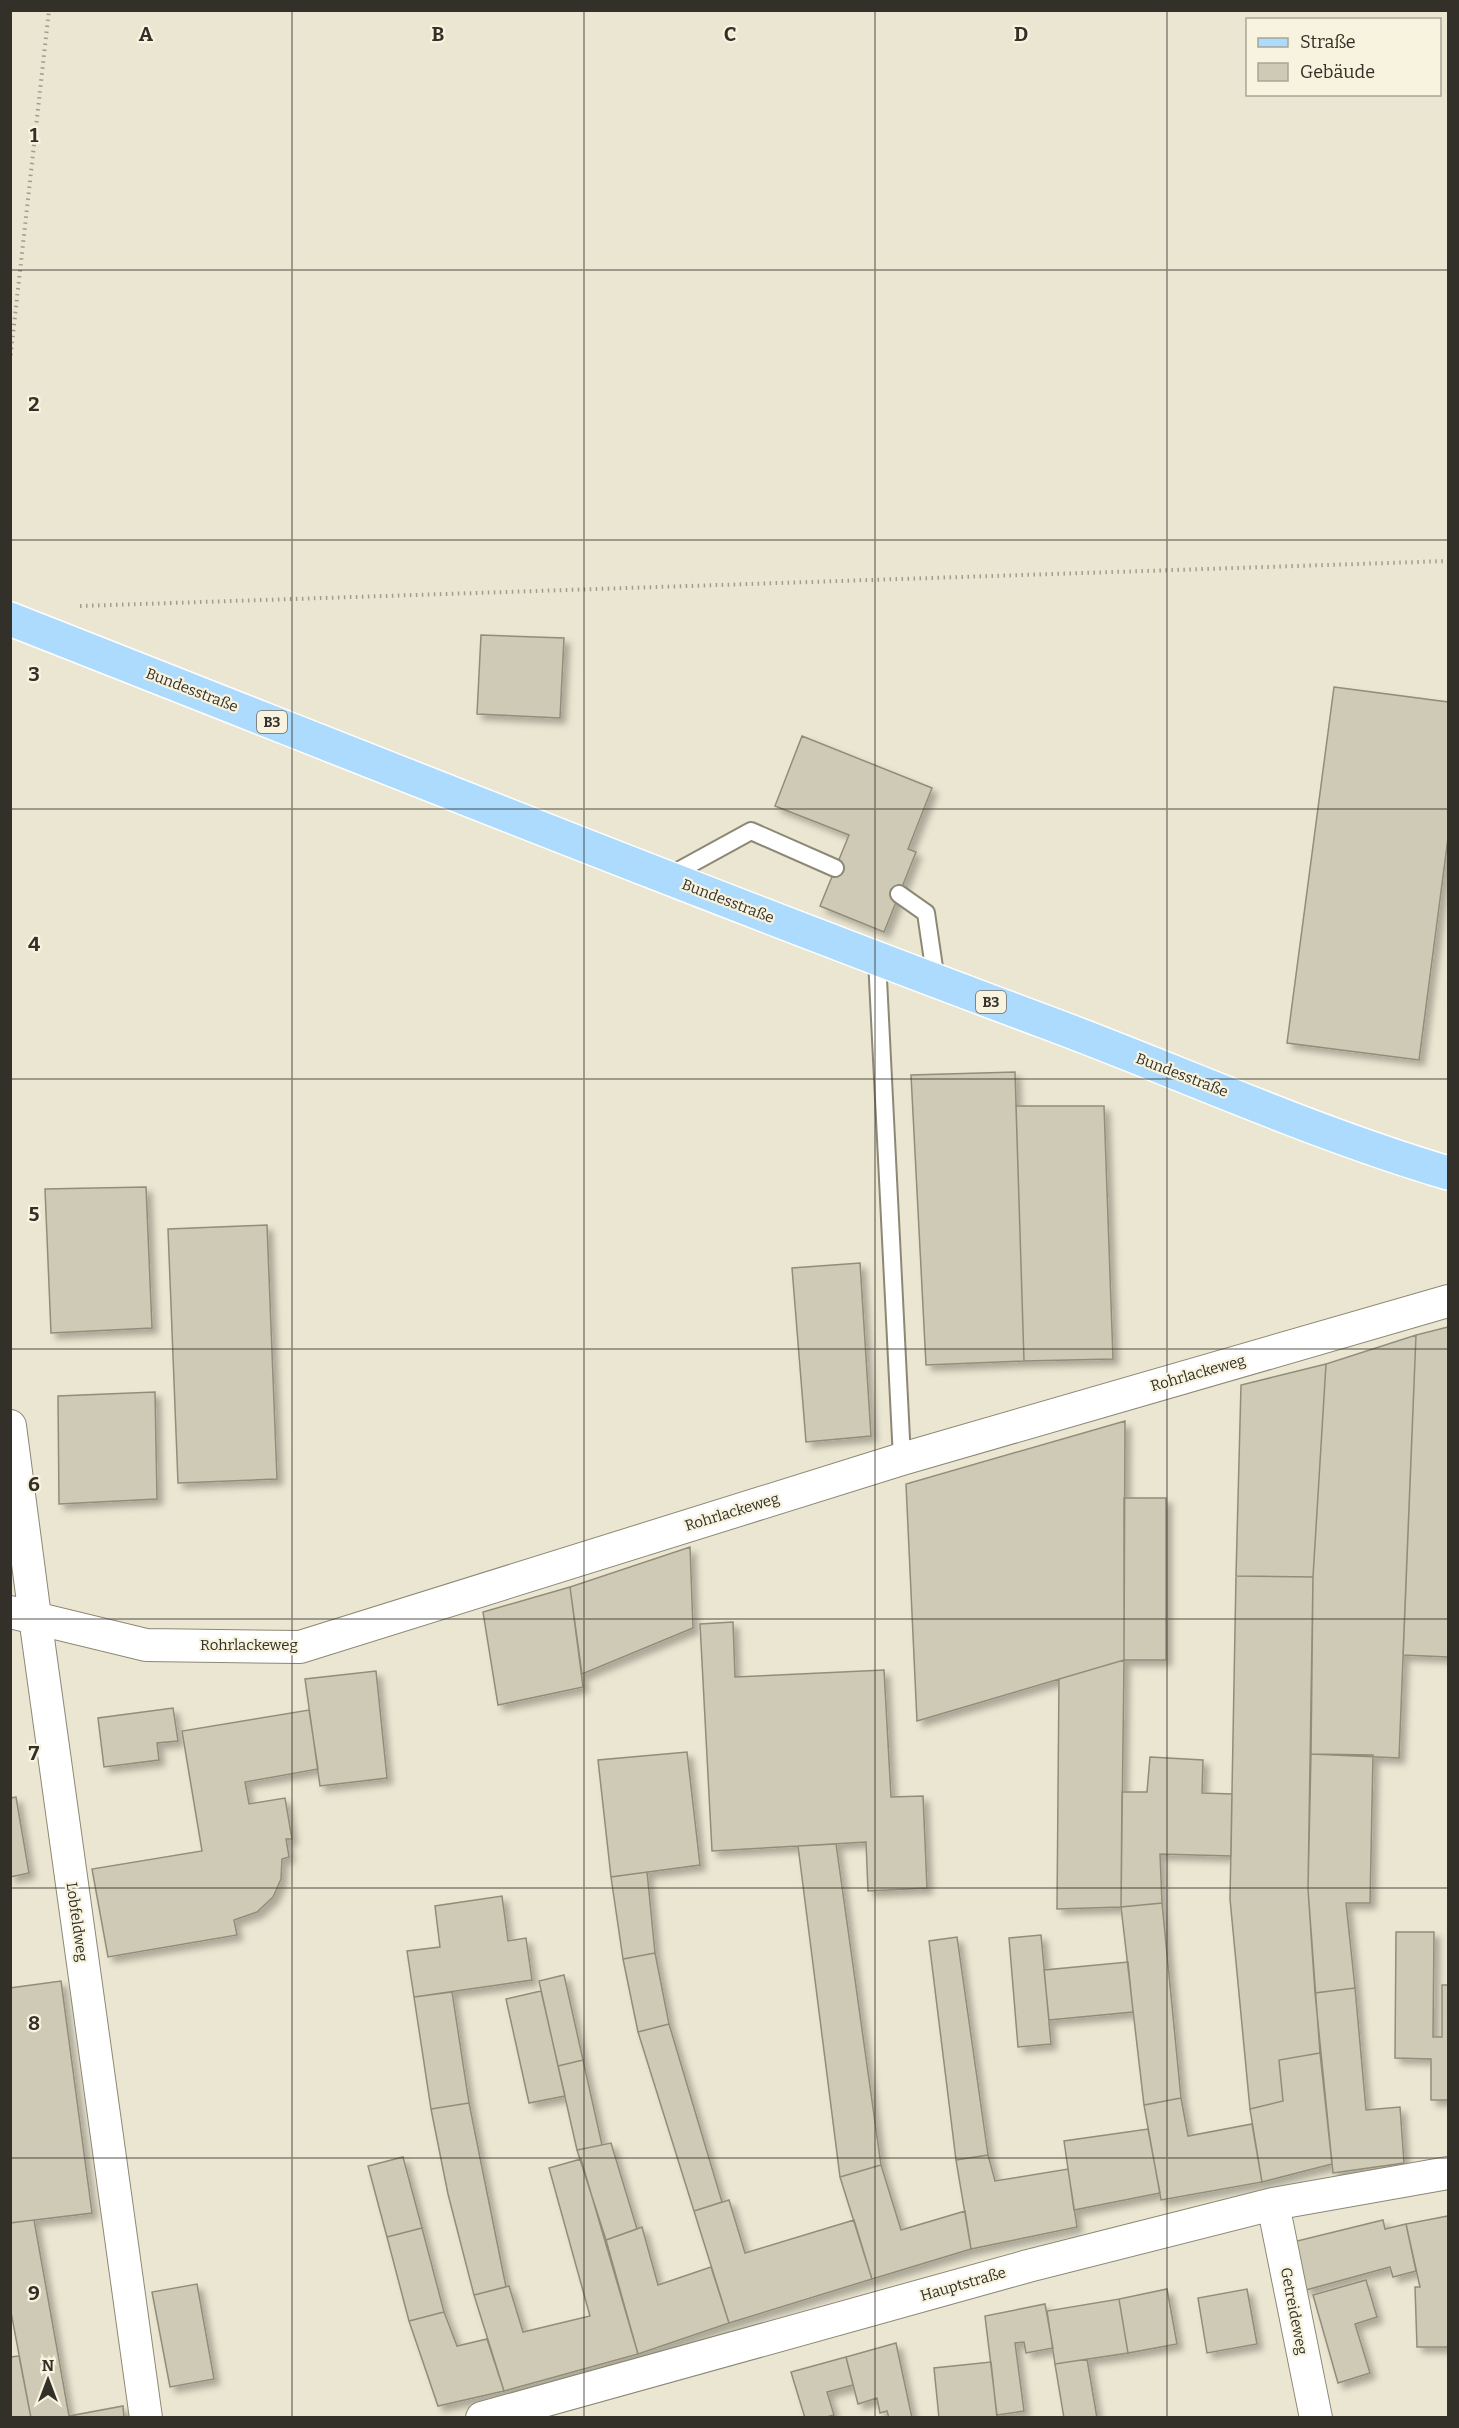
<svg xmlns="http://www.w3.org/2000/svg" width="1459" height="2428" viewBox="0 0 1459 2428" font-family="Bitter,serif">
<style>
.building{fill:#cfcab5;stroke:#928d79;stroke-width:1.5;filter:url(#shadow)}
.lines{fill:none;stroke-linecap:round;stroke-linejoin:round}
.service-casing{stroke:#8d8875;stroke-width:20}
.minor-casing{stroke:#8d8875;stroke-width:34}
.primary-casing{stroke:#fff;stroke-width:36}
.path{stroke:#a09d8d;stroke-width:4;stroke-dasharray:1.5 4.5;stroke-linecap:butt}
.service{stroke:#fff;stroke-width:16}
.minor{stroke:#fff;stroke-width:32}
.primary{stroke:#acdbfe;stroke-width:33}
.grid{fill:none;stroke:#323028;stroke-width:1.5;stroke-opacity:0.55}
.labels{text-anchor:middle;stroke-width:4.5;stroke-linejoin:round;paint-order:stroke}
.shield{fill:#f8f3de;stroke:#6d6a5f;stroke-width:1.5}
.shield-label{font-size:14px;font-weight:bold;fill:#323028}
.street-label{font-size:15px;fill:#323028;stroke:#f8f3de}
.grid-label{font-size:20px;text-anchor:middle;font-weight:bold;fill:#323028;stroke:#f8f3de;stroke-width:4.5;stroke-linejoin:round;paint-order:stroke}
</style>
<defs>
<filter id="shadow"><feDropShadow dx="5.5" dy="5.5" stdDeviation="3" flood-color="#0004"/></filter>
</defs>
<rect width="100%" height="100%" fill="#ebe6d1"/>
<!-- building -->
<path class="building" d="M 481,635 L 564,638 L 560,718 L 477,714 Z
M 1334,687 L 1448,702 L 1448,838 L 1419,1060 L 1287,1043 Z
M 802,736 L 932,788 L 908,849 L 916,852 L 884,932 L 820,906 L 849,835 L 775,806 Z
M 1015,1072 L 1024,1361 L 926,1365 L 911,1075 Z
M 1016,1106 L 1104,1106 L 1113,1359 L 1024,1361 Z
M 146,1187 L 152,1328 L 51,1333 L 45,1189 Z
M 267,1225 L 277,1479 L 178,1483 L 168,1229 Z
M 860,1263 L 871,1436 L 806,1442 L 792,1268 Z
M 1448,1327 L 1448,1657 L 1403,1655 L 1416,1335 Z
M 1416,1335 L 1399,1758 L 1311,1754 L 1313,1577 L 1326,1364 Z
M 1326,1364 L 1313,1577 L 1236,1576 L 1241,1385 Z
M 155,1392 L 157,1499 L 59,1504 L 58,1396 Z
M 1125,1421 L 1124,1660 L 917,1721 L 906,1484 Z
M 1124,1498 L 1166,1498 L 1166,1660 L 1124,1660 Z
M 690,1547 L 693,1628 L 582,1674 L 570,1587 Z
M 1236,1576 L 1313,1577 L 1308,1889 L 1320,2053 L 1279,2060 L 1283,2101 L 1250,2109 L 1230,1899 Z
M 570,1587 L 583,1687 L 498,1705 L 483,1612 Z
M 733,1622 L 735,1677 L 884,1670 L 891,1797 L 923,1796 L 927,1888 L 868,1891 L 866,1842 L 712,1851 L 700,1624 Z
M 1124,1660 L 1121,1907 L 1057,1909 L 1059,1679 Z
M 376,1671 L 387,1778 L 320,1786 L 305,1679 Z
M 173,1708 L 178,1741 L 157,1743 L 159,1760 L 104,1767 L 98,1718 Z
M 309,1710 L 318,1769 L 245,1782 L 249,1804 L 285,1798 L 292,1839 L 286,1839 L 289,1857 L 282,1859 L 281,1879 L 273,1897 L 257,1912 L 234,1920 L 237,1935 L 108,1957 L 92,1869 L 202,1851 L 182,1731 Z
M 687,1752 L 700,1865 L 611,1877 L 598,1760 Z
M 1311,1754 L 1373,1755 L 1370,1903 L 1346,1903 L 1355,1988 L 1315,1993 L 1308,1889 Z
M 1150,1757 L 1203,1760 L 1202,1793 L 1232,1794 L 1231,1856 L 1160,1854 L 1162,1903 L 1121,1907 L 1122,1792 L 1147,1792 Z
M 16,1797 L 29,1873 L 10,1877 L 10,1798 Z
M 836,1844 L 881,2165 L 840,2177 L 798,1846 Z
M 647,1872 L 655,1953 L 623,1959 L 611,1877 Z
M 502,1896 L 508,1941 L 526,1938 L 532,1980 L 414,1997 L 407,1951 L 440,1947 L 435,1906 Z
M 1162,1903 L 1181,2098 L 1144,2105 L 1121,1907 Z
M 1396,1932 L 1434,1932 L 1433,2037 L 1442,2037 L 1442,1985 L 1448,1985 L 1448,2100 L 1431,2100 L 1431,2059 L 1395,2058 Z
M 1041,1935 L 1051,2044 L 1018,2047 L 1009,1938 Z
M 957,1937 L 988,2155 L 956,2160 L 929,1941 Z
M 655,1953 L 669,2024 L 638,2032 L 623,1959 Z
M 1128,1962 L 1133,2012 L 1049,2020 L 1044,1970 Z
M 564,1975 L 583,2060 L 558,2066 L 539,1981 Z
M 61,1981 L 92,2213 L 10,2223 L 10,1988 Z
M 1355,1988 L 1366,2110 L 1400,2107 L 1404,2163 L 1333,2173 L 1315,1993 Z
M 541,1991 L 565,2096 L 529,2103 L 506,1999 Z
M 452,1992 L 469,2103 L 431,2109 L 414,1997 Z
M 669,2024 L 722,2202 L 694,2211 L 638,2032 Z
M 1320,2053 L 1332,2164 L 1262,2182 L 1250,2109 L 1283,2101 L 1279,2060 Z
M 583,2060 L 602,2145 L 577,2150 L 558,2066 Z
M 1181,2098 L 1188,2136 L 1252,2124 L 1262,2182 L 1161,2200 L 1144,2105 Z
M 469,2103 L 506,2287 L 474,2295 L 448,2194 L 431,2109 Z
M 1148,2129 L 1160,2193 L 1074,2210 L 1064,2141 Z
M 611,2143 L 637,2229 L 606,2240 L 577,2150 Z
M 988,2155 L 995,2181 L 1068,2169 L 1077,2227 L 971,2249 L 956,2160 Z
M 403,2157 L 422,2228 L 387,2237 L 368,2166 Z
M 581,2159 L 638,2354 L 504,2391 L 474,2295 L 509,2286 L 523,2332 L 590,2316 L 549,2168 Z
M 881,2165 L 901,2230 L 965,2211 L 971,2249 L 872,2279 L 840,2177 Z
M 729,2200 L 745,2253 L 854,2220 L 872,2279 L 729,2323 L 694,2211 Z
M 1448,2216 L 1448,2347 L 1417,2347 L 1415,2287 L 1420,2287 L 1406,2224 Z
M 34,2220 L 69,2416 L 123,2406 L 124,2418 L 31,2418 L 10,2307 L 10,2223 Z
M 1383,2220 L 1385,2229 L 1406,2224 L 1416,2271 L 1393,2277 L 1390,2267 L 1306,2290 L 1293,2242 Z
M 642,2227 L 658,2285 L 711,2267 L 729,2323 L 638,2354 L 606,2240 Z
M 422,2228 L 444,2312 L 409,2321 L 387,2237 Z
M 1366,2280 L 1377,2317 L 1355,2324 L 1370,2373 L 1338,2383 L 1313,2295 Z
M 197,2284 L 214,2379 L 170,2387 L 152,2292 Z
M 1167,2289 L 1177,2344 L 1128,2353 L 1119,2299 Z
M 1247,2289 L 1257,2344 L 1207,2353 L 1198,2298 Z
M 1119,2299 L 1128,2353 L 1055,2364 L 1047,2311 Z
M 1045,2304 L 1053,2348 L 1026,2353 L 1024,2342 L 1015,2343 L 1024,2411 L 997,2415 L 985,2316 Z
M 444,2312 L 457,2346 L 487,2339 L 504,2391 L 438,2406 L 409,2321 Z
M 896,2343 L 912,2418 L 889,2418 L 887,2411 L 880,2413 L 877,2398 L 858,2404 L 846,2357 Z
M 19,2356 L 31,2418 L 10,2418 L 10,2357 Z
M 846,2357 L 853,2385 L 827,2392 L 834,2415 L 823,2418 L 805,2418 L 791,2372 Z
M 1087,2359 L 1097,2418 L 1064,2418 L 1055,2364 Z
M 991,2362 L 997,2418 L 939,2418 L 934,2368 Z"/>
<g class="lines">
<!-- service casing -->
<g class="service-casing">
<path id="service" d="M 667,877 L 751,831 L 835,868
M 899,894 L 926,913 L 936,981
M 877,959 L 902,1459"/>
</g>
<!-- minor casing -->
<g class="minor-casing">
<path id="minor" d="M 10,1426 L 35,1617 L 146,2418
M 10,1612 L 146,1645 L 300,1647 L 902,1459 L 1448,1301
M 1273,2204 L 1316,2418
M 482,2418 L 1028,2266 L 1273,2204 L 1448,2173"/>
</g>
<!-- primary casing -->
<g class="primary-casing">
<path id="primary" d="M 10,619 C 354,754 697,892 1043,1021 C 1178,1071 1310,1132 1448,1173"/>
</g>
<!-- path -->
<path class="path" d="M 10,361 L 49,10
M 80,606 L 1448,561"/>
<!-- service -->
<use href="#service" class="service"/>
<!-- minor -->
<use href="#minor" class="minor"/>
<!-- primary -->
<use href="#primary" class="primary"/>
</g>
<!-- grid -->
<path class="grid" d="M 292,10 L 292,2418M 584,10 L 584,2418M 875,10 L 875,2418M 1167,10 L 1167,2418M 10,270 L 1448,270M 10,540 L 1448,540M 10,809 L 1448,809M 10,1079 L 1448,1079M 10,1349 L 1448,1349M 10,1619 L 1448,1619M 10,1888 L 1448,1888M 10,2158 L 1448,2158"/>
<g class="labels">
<!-- shield labels -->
<g class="shield">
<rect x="257" y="711" width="30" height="22" rx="4.5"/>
<rect x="976" y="991" width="30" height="22" rx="4.5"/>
</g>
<g class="shield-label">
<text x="272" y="727">B3</text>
<text x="991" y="1007">B3</text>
</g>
<!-- street labels -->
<g class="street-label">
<text transform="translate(192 690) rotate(21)" y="5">Bundesstraße</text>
<text transform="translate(728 901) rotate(21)" y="5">Bundesstraße</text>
<text transform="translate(1182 1075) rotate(21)" y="5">Bundesstraße</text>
<text transform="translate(1198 1373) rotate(-16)" y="5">Rohrlackeweg</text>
<text transform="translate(732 1512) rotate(-17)" y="5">Rohrlackeweg</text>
<text x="249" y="1650">Rohrlackeweg</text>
<text transform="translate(77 1922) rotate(82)" y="5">Lobfeldweg</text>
<text transform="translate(963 2284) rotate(-16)" y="5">Hauptstraße</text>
<text transform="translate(1294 2311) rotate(79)" y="5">Getreideweg</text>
</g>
</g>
<g class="grid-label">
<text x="146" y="41">A</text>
<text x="438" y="41">B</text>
<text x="730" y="41">C</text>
<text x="1021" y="41">D</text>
<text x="34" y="142">1</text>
<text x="34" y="411">2</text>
<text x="34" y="681">3</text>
<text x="34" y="951">4</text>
<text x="34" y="1221">5</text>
<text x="34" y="1491">6</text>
<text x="34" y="1760">7</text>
<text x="34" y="2030">8</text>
<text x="34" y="2300">9</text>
</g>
<!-- border -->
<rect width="1459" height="2428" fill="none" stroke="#323028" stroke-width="24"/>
<!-- legend -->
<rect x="1246" y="18" width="195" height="78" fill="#f8f3de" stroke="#a9a595" stroke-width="1.5"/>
<rect x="1258" y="38" width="30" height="9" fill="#acdbfe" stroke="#a9a595" stroke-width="1.5"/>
<text x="1300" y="48" font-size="18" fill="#323028">Straße</text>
<rect x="1258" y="63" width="30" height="18" fill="#cfcab5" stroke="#a9a595" stroke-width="1.5"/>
<text x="1300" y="78" font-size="18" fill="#323028">Gebäude</text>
<!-- north arrow -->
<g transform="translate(48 2380)" stroke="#f8f3de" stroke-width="4.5" paint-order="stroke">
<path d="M0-4.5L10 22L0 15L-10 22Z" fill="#323028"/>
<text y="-9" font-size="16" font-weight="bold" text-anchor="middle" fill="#323028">N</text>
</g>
</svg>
